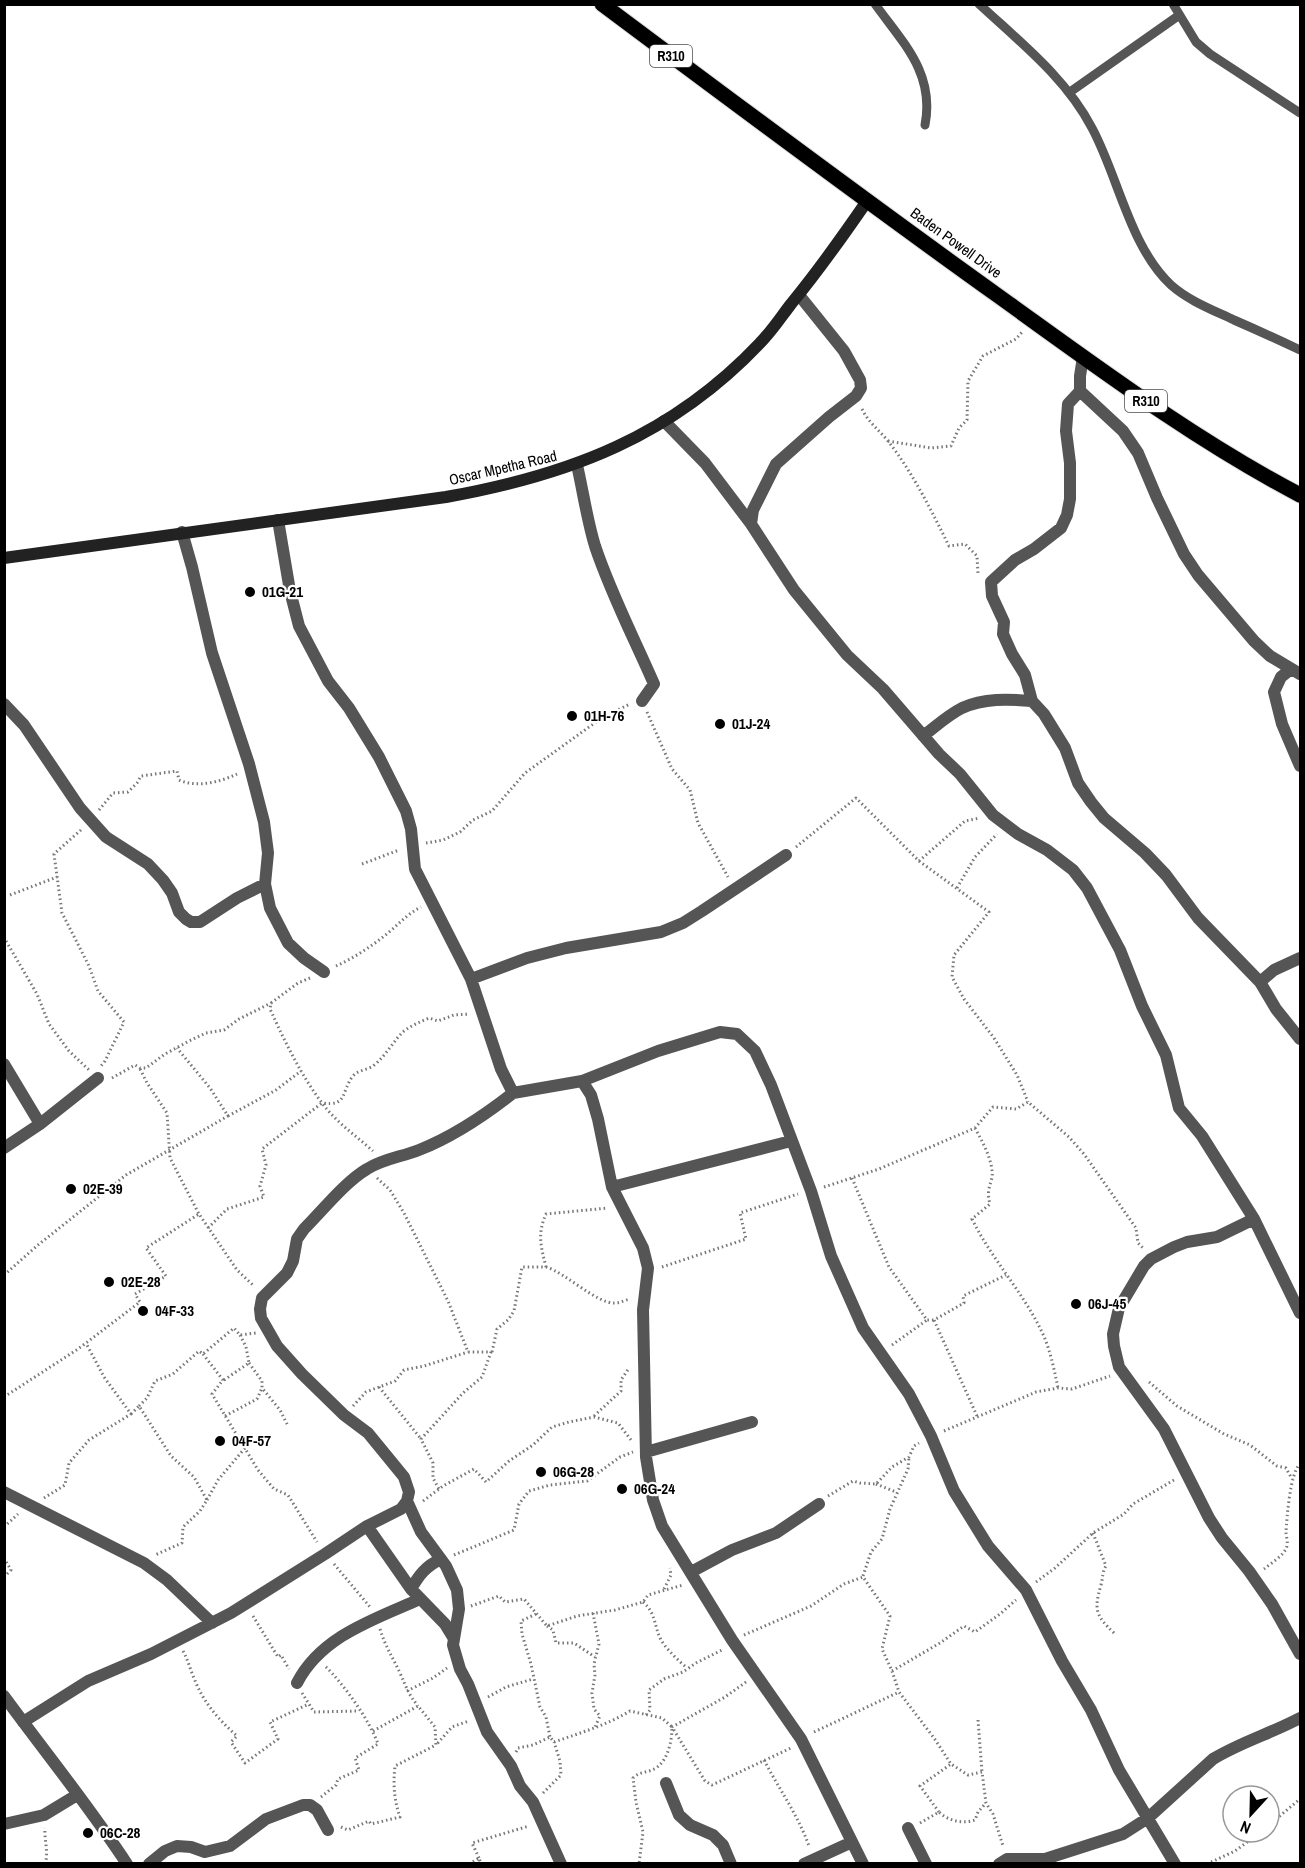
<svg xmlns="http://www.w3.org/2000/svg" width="1305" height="1868" viewBox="0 0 1305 1868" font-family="'Archivo Narrow',sans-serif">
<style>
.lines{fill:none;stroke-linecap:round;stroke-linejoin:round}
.primary-casing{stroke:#dbdbdb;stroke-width:17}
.path{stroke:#777;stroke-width:3;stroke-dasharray:1.5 3;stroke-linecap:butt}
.lane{stroke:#555;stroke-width:9}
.street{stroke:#555;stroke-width:12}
.secondary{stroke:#222;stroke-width:12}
.primary{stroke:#000;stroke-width:15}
.poi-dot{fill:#000;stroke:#fff;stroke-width:2}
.labels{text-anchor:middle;stroke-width:4.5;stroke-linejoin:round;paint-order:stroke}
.shield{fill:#fff;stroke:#4c4c4c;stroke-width:1.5}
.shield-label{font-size:14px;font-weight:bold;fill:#000}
.street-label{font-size:15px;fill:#000;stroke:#fff}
.poi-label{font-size:15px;font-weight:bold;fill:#000;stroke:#fff;text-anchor:start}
</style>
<rect width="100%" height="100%" fill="#fff"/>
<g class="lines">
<!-- primary casing -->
<g class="primary-casing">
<path id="primary" d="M 602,4 C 733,102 864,200 997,295 C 1096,366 1193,439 1300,495"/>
</g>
<!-- path -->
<path class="path" d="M 862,409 C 868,422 879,430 888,441 C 913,473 931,510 949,546 L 965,544 L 977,556 L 978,574
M 888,441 L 931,448 L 951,446 L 959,428 L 967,420 L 968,381 L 983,356 L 1016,339 L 1023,331
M 647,712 L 672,769 L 690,790 L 698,823 L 728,877
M 99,810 L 113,793 L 128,792 L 137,783 L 141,776 L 177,771 L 179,780 C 197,788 220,782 237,774
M 81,830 L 54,854 L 62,913 L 89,966 L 98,991 L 124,1022 L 105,1061 L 101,1066
M 426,843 L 443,840 L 460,832 L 473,820 L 492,811 L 525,773 L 603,717 L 630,704
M 796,847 L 856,798 L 919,861 L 965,821 L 980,818
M 919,861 L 989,912 L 954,955 L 952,977 L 964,999 L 994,1038 L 1017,1075 L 1028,1102
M 362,864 L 399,850
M 957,888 L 975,857 L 997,834
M 10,895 L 57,877
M 6,941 L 37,994 L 49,1024 L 69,1051 L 89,1070
M 336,966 C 354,958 372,946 388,933 C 399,924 407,914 421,907
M 310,978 L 298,983 L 271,1003 L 270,1009 C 285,1042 301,1075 322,1103 C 336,1122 355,1135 373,1151
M 140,1069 L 147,1083 L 167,1113 L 170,1158 L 199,1214
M 112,1078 L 135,1065 L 140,1068 L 146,1068 L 165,1054 L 191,1040 L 206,1033 L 224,1030 L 239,1019 L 271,1003
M 228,1116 L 276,1090 L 301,1071
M 975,1128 C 982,1141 990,1155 992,1170 C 994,1182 985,1187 990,1204 L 972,1219 C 991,1258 1022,1291 1041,1330 C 1050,1348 1054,1369 1058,1388
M 377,1178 L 390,1190 L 404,1213 L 448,1301 L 468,1352 L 491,1352 L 482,1377 L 463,1393 L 421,1439 L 433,1463 L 433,1478 L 439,1489
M 852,1178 L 889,1267 L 927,1320 L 934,1320
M 824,1187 L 879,1169 L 975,1128 L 993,1107 L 1016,1109 L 1028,1102 L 1069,1137 L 1084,1154 L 1136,1228 L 1138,1243 L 1143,1248
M 208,1228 L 227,1209 L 264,1197 L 260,1186 L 266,1165 L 262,1149 L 322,1103 C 348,1107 341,1091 353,1076 C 358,1070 367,1070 373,1066 C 387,1055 393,1041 404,1031 C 412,1025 420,1022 429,1018 L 438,1021 L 454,1015 L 469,1014
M 546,1267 C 566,1273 597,1304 615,1303 C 620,1303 625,1300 630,1299
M 662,1267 L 746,1239 L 740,1213 L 798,1194
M 4,1275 L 38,1245 L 126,1175 L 228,1116 L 210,1088 L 177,1048
M 892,1345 L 927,1320
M 492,1352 L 497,1329 L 508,1320 L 514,1311 L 522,1267 L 546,1267 C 541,1247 537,1234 546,1214 L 608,1208
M 203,1354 L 223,1380 L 212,1394 L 258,1470 L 274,1489 L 288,1495 L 317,1542
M 249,1363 L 262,1381 L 262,1388 L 280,1410 L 288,1426
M 224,1380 L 249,1363 L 246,1347 L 240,1335
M 1149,1382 L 1177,1406 L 1224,1434 L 1250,1445 L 1277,1466 L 1286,1468 L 1292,1479
M 379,1387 L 421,1439
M 4,1397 L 78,1349 L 140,1302 L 135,1294 L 166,1276 L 146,1248 L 199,1214 L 237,1270 L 254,1286
M 139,1406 L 147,1398 L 155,1381 L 173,1374 L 199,1351 L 203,1354 L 234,1328 L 240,1335 L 256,1333
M 353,1406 L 366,1392 L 395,1381 L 404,1370 L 424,1366 L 468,1352
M 131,1414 L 139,1406 L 171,1456 L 194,1477 L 207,1500 L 200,1511 L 183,1527 L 182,1543 L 155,1555
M 225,1416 L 257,1399 L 262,1388
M 594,1416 L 621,1391 L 621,1380 L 629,1368
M 977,1416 L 934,1320 L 964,1303 L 963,1296 L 1006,1275
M 944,1431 L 1036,1392 L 1058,1388 L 1072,1389 L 1110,1376
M 876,1484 L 896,1492
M 828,1496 L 853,1481 L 860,1483 L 876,1484 L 892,1467 L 909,1457 L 914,1446 L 919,1443
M 44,1498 L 65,1485 L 69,1463 L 89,1440 L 131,1414 L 104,1377 L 86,1343
M 207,1500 L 218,1480 L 245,1448
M 423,1501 L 443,1486 L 474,1469 L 486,1482 L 509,1461 L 533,1445 L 552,1427 L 569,1422 L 594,1417 L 618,1423 L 631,1440
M 4,1527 L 18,1514
M 1093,1533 L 1106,1566 C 1102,1572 1103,1578 1101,1585 C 1094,1609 1095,1615 1114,1633
M 454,1555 L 514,1530 L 519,1504 L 529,1491 L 550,1485 L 587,1481 L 620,1457 L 633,1452
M 4,1558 L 11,1570 L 4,1577
M 334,1564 L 370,1607
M 1264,1569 C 1271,1563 1285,1555 1287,1546 C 1288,1541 1286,1536 1286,1532 C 1287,1517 1290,1473 1300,1464
M 863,1576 L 871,1552 L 882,1539 L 890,1509 L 908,1469 L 909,1457
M 1036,1582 L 1055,1568 L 1093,1533 L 1124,1514 L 1133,1504 L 1174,1480
M 664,1589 L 671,1575 L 670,1568
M 643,1602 C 656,1613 654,1626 661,1640 C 667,1650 679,1661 687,1668
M 471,1606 L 499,1596 L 505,1602 L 524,1599 L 547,1626 L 577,1616 L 615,1610 L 643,1602 L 648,1595 L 683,1585
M 593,1613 L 599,1644 L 594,1664 L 595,1675 L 592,1693 L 594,1709 L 600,1716 L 595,1727
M 536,1614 L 521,1621 L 522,1634 L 531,1664 L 540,1707 L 546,1717 L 550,1737
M 253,1616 L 278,1657 L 281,1655 L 289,1669
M 547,1626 L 553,1630 L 556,1643 L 574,1643 L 595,1657
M 380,1629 C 385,1646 393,1658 400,1673 C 406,1686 408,1694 418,1706
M 744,1635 L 811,1606 L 844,1584 L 863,1577 L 890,1616 L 882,1649 L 892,1671 L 899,1692 L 934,1738 L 951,1764 L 968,1775 L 982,1772 L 986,1803 L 993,1814 L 1003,1846
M 183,1651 C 188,1660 190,1669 194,1678 C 203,1702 218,1719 237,1736 L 231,1742 L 245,1763 L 278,1739 L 270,1722 L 309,1704
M 892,1671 L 940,1643 L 964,1626 L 975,1632 L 1000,1614 L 1016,1600
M 746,1682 L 725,1697 L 672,1727 L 705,1781 L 712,1785 L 791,1748
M 407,1691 L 433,1678 L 447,1668
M 302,1693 L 314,1712 L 359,1711
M 488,1697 L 506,1687 L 533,1679
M 646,1715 L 650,1710 L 649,1690 L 664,1679 L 683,1672 L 696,1663 L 722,1650
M 978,1720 L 982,1772
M 373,1731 L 418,1706 L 435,1727 L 436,1745 L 452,1727 L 469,1721
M 814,1732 L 899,1692
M 516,1752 L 518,1748 L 533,1745 L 550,1737 L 554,1742 C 580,1733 607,1725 630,1711 L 662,1718 L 672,1727 C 672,1741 668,1760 656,1768 C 648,1773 640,1771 633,1778 L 636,1802 L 643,1832 L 639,1864
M 764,1760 C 779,1789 798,1815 809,1846
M 543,1793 L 561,1775 L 560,1761 L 554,1742
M 321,1797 L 336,1785 L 338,1779 L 359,1770 L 355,1758 L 378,1744 C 370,1721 343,1683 325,1666
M 939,1812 L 920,1786 L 951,1764
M 920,1823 L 939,1812 C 948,1821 963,1824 975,1820 L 978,1812 L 986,1803
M 1269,1825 L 1300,1799
M 341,1827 L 348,1830 L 369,1821 L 371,1824 L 400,1817 C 394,1800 393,1784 395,1766 L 436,1745
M 479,1858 L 472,1843 L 529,1826
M 45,1864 C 49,1854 44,1839 45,1828
M 469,1864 L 479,1858 L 481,1864
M 1207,1864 L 1235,1851 L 1261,1832"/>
<!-- lane -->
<path class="lane" d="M 875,4 C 903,43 935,73 925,125
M 979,4 C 1020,42 1066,78 1092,128 C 1118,176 1130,247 1171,285 C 1189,301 1213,310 1234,320 C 1257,330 1279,340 1300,350
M 1173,4 L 1196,42 L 1210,54 L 1300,113
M 1070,92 L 1178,16"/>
<!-- street -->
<path class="street" d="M 1083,357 L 1080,376 L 1080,391 L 1123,431 L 1138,453 L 1157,498 L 1184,554 L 1198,575 L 1254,641 L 1270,656 L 1300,674
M 1080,391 L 1068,404 L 1066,431 L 1070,463 L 1070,499 L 1067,515 L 1061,528 L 1034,549 L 1015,560 L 991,582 L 992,596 L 1004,622 L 1003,634 L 1012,654 L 1025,675 L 1032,701 L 1044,714 L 1065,748 L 1078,783 L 1091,802 L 1104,818 L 1145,853 L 1166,875 L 1198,918 L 1260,982
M 664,421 L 705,463 L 751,524 L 794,590 L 847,655 L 883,689 L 939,754 L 960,774 L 993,815 L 1018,834 L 1047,850 L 1073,870 L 1087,888 L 1120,950 L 1142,1006 L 1166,1055 L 1179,1108 L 1202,1136 L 1254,1219 L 1300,1313
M 577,465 C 583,491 587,520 595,546 C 611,594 634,638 654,684 L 642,701
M 751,524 L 753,510 L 776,464 L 829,417 L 856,396 L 861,388 L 860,380 L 844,351 L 799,295
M 182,532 L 192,567 L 212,653 L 249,764 L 264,822 L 268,853 L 265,884 L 270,908 L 288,943 L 304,958 L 324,972
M 1291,669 L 1281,677 L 1274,692 L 1282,724 L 1300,766
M 4,704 L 24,725 L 80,808 L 106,837 L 148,864 L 163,880 L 172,893 L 179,912 L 186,919 L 191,922 L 200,922 L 237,898 L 265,884
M 923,736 C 935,727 948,715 962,708 C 984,698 1008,699 1032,701
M 1300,958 L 1274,970 L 1260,982 L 1276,1009 L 1300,1039
M 471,979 L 527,958 L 566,948 L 661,932 L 683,923 L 702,911 L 786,855
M 4,1064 L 40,1124
M 582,1081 L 658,1051 L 720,1032 L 737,1034 L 755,1051 L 771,1085 L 811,1191 L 831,1256 L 863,1328 L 909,1394 L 931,1436 L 954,1491 L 988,1546 L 1026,1590 L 1062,1661 L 1091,1710 L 1119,1770 L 1175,1864
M 513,1093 L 582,1081 L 591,1095 L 598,1119 L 612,1187 L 643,1248 L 648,1268 L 643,1310 L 646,1457 L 653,1500 L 662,1526 L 732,1640 L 801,1739 L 863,1864
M 4,1148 L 40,1124 L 98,1078
M 612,1187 L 791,1141
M 1254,1219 L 1217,1237 L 1187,1242 L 1174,1247 L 1151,1259 L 1144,1266 L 1119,1308 L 1113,1334 L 1114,1346 L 1119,1367 L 1164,1429 L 1209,1518 L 1222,1538 L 1249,1571 L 1272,1604 L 1300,1654
M 646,1452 L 752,1422
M 4,1492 L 144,1563 L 167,1580 L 212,1623
M 407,1501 L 421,1532 L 446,1566 L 457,1590 L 459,1609 L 453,1645 L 460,1669 L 468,1684 L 487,1732 L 511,1766 L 520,1786 L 533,1802 L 561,1864
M 367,1526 L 411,1589 L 445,1624 L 453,1637
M 691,1572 L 732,1550 L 776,1533 L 819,1504
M 411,1589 C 419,1575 426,1566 441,1559
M 297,1683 C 321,1636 375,1619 420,1599
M 4,1696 C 45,1752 89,1806 127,1864
M 23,1722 L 88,1681 L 151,1654 L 231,1613 L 325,1554 L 367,1526 L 401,1509 L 407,1501 L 409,1492 L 404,1477 L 368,1433 L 344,1415 L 302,1374 L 277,1346 L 261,1318 L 260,1309 L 262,1298 L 287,1273 L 293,1261 L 297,1239 L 304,1229 C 323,1210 345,1182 367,1169 C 383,1159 401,1157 419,1150 C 452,1137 485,1115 513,1093 L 501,1069 L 471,979 L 415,869 L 411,829 L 406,811 L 379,757 L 349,708 L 328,681 L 299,626 L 290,591 L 278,520
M 666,1783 L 679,1815 L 690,1825 L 713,1835 L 723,1845 L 731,1864
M 4,1824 L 44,1815 L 77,1795
M 908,1828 L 926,1864
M 149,1864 L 165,1851 L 177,1846 L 191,1847 L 205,1852 L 230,1846 L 266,1819 L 303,1805 L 310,1805 L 317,1810 L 328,1830
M 804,1864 L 852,1842
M 999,1864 L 1007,1859 L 1045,1859 L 1123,1834 L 1148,1818 L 1213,1759 C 1241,1742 1272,1733 1300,1718"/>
<!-- secondary -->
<path class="secondary" d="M 4,558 L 446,497 C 570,475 672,436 760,343 C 772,331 781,317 791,304 C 818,271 843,236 867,201"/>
<!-- primary -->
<use href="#primary" class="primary"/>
</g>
<!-- markers -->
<g class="poi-dot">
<circle cx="250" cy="592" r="6"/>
<circle cx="572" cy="716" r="6"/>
<circle cx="720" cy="724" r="6"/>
<circle cx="71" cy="1189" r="6"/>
<circle cx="109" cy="1282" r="6"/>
<circle cx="1076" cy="1304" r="6"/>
<circle cx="143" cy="1311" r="6"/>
<circle cx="220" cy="1441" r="6"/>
<circle cx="541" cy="1472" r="6"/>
<circle cx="622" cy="1489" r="6"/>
<circle cx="88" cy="1833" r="6"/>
</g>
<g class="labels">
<!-- shield labels -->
<g class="shield">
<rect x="650" y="45" width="42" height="22" rx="4.5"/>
<rect x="1125" y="390" width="42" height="22" rx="4.5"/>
</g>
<g class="shield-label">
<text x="671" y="61">R310</text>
<text x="1146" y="406">R310</text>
</g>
<!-- street labels -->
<g class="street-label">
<text transform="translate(956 243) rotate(36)" y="5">Baden Powell Drive</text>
<text transform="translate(503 468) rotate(-13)" y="5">Oscar Mpetha Road</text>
</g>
<!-- poi labels -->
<g class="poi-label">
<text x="262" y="597">01G-21</text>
<text x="584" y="721">01H-76</text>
<text x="732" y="729">01J-24</text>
<text x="83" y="1194">02E-39</text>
<text x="121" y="1287">02E-28</text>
<text x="1088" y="1309">06J-45</text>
<text x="155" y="1316">04F-33</text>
<text x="232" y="1446">04F-57</text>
<text x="553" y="1477">06G-28</text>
<text x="634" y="1494">06G-24</text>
<text x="100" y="1838">06C-28</text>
</g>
</g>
<!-- border -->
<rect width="1305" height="1868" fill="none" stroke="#000000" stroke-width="12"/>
<!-- north arrow -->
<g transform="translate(1251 1814) rotate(202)"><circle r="28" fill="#ffffff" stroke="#999999" stroke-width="1.5"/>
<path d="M0-4.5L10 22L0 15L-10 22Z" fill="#000000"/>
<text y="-9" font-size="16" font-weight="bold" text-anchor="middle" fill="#000000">N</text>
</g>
</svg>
